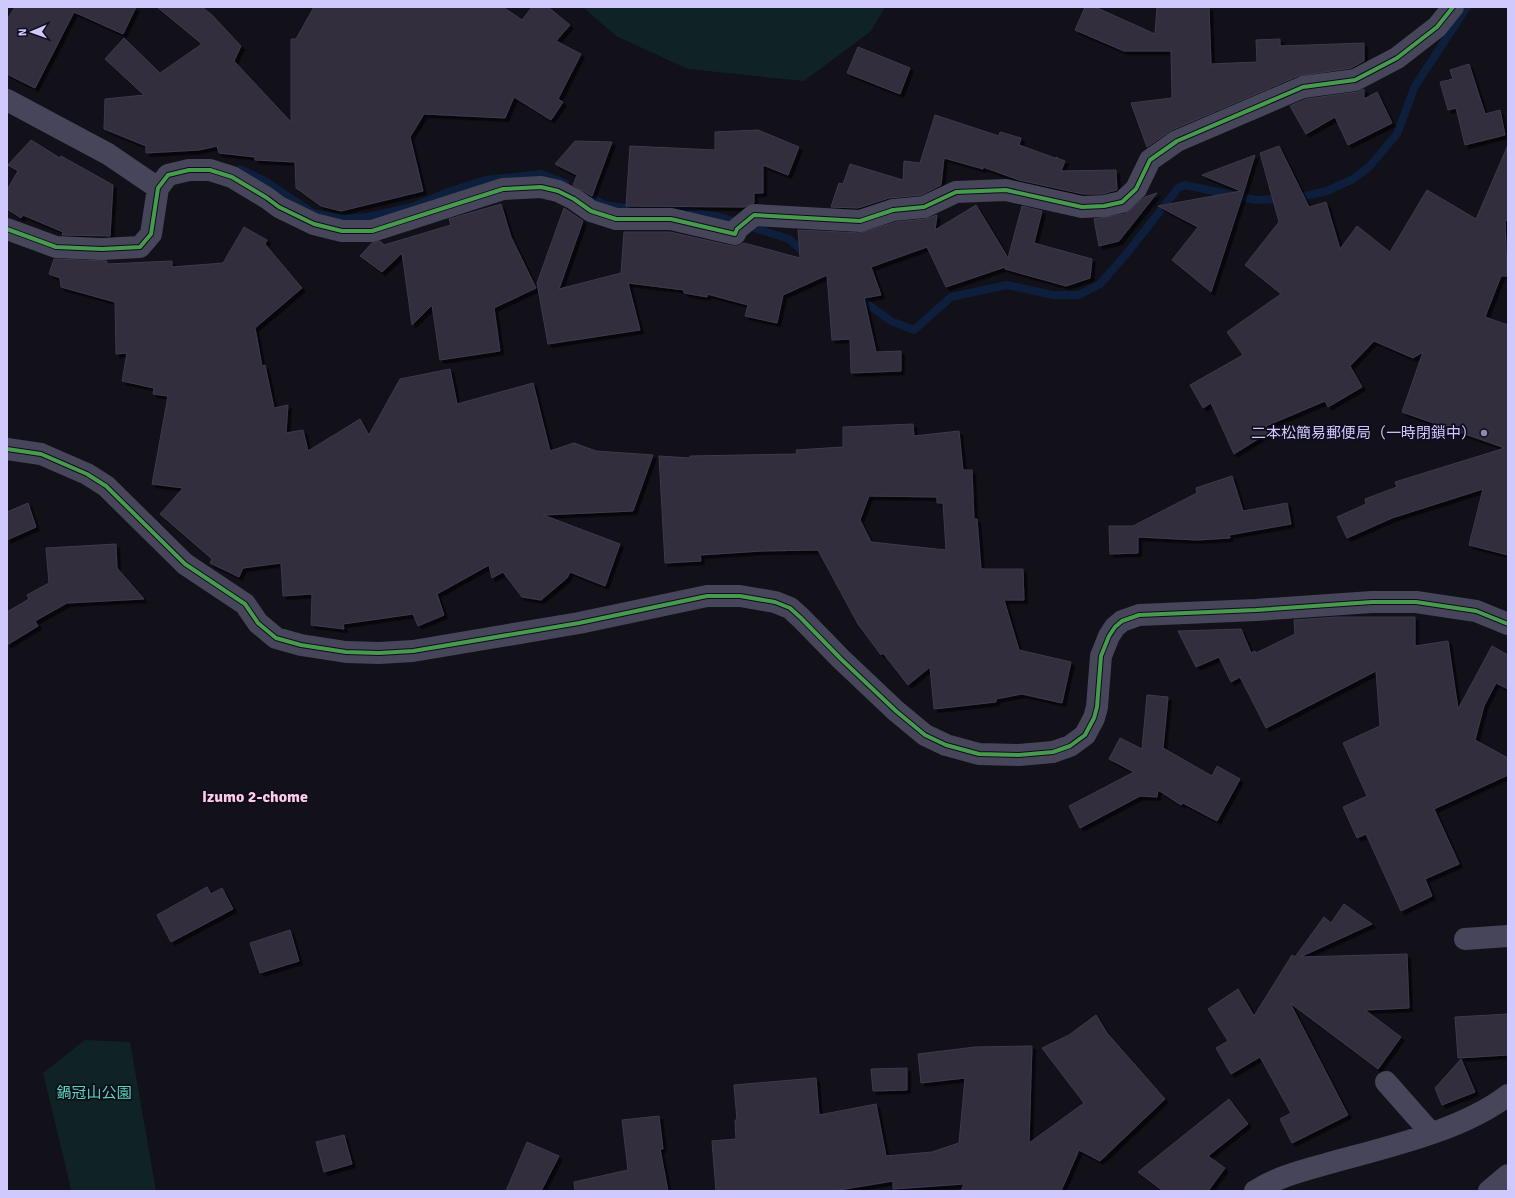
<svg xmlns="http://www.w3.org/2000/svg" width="1515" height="1198" viewBox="0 0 1515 1198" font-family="Signika,'Noto Sans JP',sans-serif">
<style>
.green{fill:#0f2324}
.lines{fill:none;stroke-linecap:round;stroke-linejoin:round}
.stream{stroke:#0d1f3c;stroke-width:8}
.building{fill:#302d3c;stroke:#3d3a4e;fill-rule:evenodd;filter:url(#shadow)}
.minor{stroke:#46455a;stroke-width:22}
.cycleway-casing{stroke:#0f0c1d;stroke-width:6}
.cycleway{stroke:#469c4c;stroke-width:4}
.poi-dot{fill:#8d88ae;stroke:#0f0c1d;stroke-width:1.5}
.labels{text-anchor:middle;stroke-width:3.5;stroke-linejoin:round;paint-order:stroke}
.poi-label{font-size:15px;fill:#cfc9fe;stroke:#0f0c1d;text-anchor:end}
.park-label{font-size:15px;fill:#58daba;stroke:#0f0c1d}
.neighbourhood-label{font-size:16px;font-weight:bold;fill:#fecbeb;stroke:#0f0c1d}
</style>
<defs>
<filter id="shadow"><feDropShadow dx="3.5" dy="3.5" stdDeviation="0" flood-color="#0009"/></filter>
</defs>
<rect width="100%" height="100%" fill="#121019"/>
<!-- green -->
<path class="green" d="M 583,7 L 885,7 L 871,31 L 804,81 L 688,69 L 616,36 Z
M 85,1040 L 130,1042 L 156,1191 L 70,1191 L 71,1189 L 43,1073 Z"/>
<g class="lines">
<!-- stream -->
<path class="stream" d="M 240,169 L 265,181 L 313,213 L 342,219 L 367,217 L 412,207 L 448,192 L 485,180 L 541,174 L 565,183
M 584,194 L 605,205 L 626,208 L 658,206 L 720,217 L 789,239 L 807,255
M 856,296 L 891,321 L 914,330 L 951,297 L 1007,285 L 1053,295 L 1079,295 L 1100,284 L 1128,252 L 1178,188 L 1185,185 L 1256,200 L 1296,198 L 1327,191 L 1353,179 L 1369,167 L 1397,134 L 1415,86 L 1467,7"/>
</g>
<!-- building -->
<path class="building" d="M 15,7 L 136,7 L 123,34 L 74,12 L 35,88 L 7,74 L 7,20 Z
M 157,7 L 202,7 L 212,15 L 241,46 L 234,61 L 291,122 L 291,39 L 296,39 L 314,7 L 503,7 L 522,20 L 532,7 L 548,7 L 570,25 L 556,41 L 581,54 L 558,99 L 563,102 L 551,120 L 514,97 L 505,118 L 424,114 L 410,137 L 423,191 L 341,211 L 321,206 L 296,188 L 295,162 L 255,160 L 255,157 L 219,153 L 217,146 L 199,150 L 146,153 L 146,146 L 104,129 L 105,99 L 144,95 L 105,59 L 124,38 L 160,73 L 202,44 Z
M 1085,7 L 1095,7 L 1155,34 L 1157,7 L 1209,7 L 1211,64 L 1257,62 L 1256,40 L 1280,39 L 1280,46 L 1364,43 L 1364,61 L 1351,68 L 1298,76 L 1172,130 L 1147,147 L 1131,103 L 1172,98 L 1171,51 L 1124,51 L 1075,30 Z
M 858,47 L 910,68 L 900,94 L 847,73 Z
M 1469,64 L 1485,114 L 1500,110 L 1505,135 L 1465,145 L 1456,108 L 1448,110 L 1440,82 L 1453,79 L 1450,70 Z
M 1364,89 L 1364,99 L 1377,92 L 1392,123 L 1348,145 L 1335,117 L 1306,134 L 1290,106 L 1306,99 L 1357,92 Z
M 935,115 L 999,136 L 1000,132 L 1021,138 L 1019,145 L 1055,158 L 1057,157 L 1057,158 L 1065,161 L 1061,171 L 1116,170 L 1117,190 L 1102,194 L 1083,194 L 1019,180 L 983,167 L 983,169 L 944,158 L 941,185 L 921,195 L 889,198 L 858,208 L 831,207 L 839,183 L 843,184 L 850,164 L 903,180 L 904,161 L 920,163 Z
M 758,130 L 799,147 L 788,175 L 763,165 L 763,193 L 754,193 L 754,203 L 744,207 L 626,206 L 630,146 L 715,150 L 715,132 Z
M 31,140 L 60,158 L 61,156 L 113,185 L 110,236 L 62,235 L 63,232 L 23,215 L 21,218 L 7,209 L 7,190 L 18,171 L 8,165 Z
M 575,141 L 612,142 L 592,196 L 573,185 L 577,175 L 555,164 Z
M 1508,145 L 1508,221 L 1505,220 L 1507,276 L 1501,276 L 1485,317 L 1508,325 L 1508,555 L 1469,545 L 1483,489 L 1392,518 L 1347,538 L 1337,517 L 1366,504 L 1365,499 L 1397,487 L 1395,482 L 1505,448 L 1402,412 L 1423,352 L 1413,358 L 1374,341 L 1350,366 L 1362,387 L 1328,407 L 1325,401 L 1266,426 L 1269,432 L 1234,454 L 1211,403 L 1203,408 L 1190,385 L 1243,355 L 1227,332 L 1281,294 L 1245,265 L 1279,222 L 1260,153 L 1279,146 L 1309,207 L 1326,202 L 1340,249 L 1357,226 L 1390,252 L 1427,190 L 1476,219 Z
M 1255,155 L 1244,191 L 1211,292 L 1172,260 L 1198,227 L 1158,206 L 1241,191 L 1202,175 Z
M 1157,193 L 1119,241 L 1099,246 L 1094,219 L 1125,214 L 1145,197 Z
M 501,204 L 511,237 L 536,288 L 494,308 L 500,351 L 440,360 L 432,305 L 412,325 L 402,253 L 382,272 L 360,256 L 372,243 L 380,241 L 384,245 L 451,225 L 449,219 Z
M 976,205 L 1008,258 L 1022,206 L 1042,211 L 1034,243 L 1092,259 L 1090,278 L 1066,286 L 1005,269 L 1005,267 L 946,287 L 927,247 L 871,267 L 881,295 L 864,298 L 876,352 L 901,351 L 901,371 L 851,373 L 850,339 L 832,340 L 827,275 L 783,295 L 777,323 L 745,316 L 748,305 L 707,294 L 707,297 L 684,293 L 684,290 L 628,283 L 640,330 L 548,344 L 537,283 L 564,208 L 583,221 L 559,289 L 621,273 L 624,232 L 670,232 L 732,246 L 738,246 L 744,243 L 800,258 L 798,230 L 860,233 L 896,222 L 925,219 L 937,215 L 935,230 Z
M 244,227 L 267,240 L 265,244 L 302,288 L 255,328 L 262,366 L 265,365 L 274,408 L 288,405 L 286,433 L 303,430 L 308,451 L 360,419 L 369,435 L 400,379 L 450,369 L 457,404 L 533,383 L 550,451 L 574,443 L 596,451 L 653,455 L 633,511 L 543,515 L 620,544 L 605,586 L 570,572 L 567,578 L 541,600 L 522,597 L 503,572 L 492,578 L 489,565 L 437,594 L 444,615 L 418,626 L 413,614 L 343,624 L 344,629 L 311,625 L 312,594 L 283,596 L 281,563 L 243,568 L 239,577 L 210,563 L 212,559 L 160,514 L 183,488 L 152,484 L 168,396 L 153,394 L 154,388 L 122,381 L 127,353 L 116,354 L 115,302 L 61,287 L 60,278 L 49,274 L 54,259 L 107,261 L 107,264 L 172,261 L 172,267 L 223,263 Z
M 913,424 L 914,436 L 959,431 L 963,470 L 972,470 L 974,519 L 977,519 L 981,569 L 1023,569 L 1024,600 L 1004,600 L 1019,650 L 1071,662 L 1062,703 L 1022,694 L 996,699 L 996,702 L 934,709 L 930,667 L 908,685 L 883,653 L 881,655 L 858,624 L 818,550 L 762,551 L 700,555 L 701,561 L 665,563 L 659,456 L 690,458 L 690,456 L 797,454 L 796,450 L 843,447 L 843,427 ZM 869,496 L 937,497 L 937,503 L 943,503 L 946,550 L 871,542 L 860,520 Z
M 1232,476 L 1243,511 L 1287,503 L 1291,524 L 1229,535 L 1230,538 L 1197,540 L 1138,537 L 1138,553 L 1110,554 L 1109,526 L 1133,526 L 1197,493 L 1196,488 Z
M 28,503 L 36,527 L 7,540 L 7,512 Z
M 116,544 L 117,568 L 144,599 L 67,603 L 35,621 L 38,626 L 7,645 L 7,612 L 29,599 L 27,595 L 49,583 L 46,548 Z
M 1337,617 L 1415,617 L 1415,646 L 1448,641 L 1458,709 L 1492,646 L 1508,655 L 1508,689 L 1496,683 L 1484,706 L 1475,740 L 1508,758 L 1508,775 L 1434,809 L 1459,864 L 1425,879 L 1432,896 L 1401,911 L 1366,834 L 1357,838 L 1343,807 L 1367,796 L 1343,743 L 1380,726 L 1376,671 L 1266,728 L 1240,677 L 1231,682 L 1219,657 L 1196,667 L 1178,631 L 1241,629 L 1251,653 L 1255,651 L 1256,653 L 1295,634 L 1294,620 Z
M 1147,695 L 1168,697 L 1163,748 L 1212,776 L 1217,766 L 1240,779 L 1217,821 L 1183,803 L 1181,805 L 1158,790 L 1157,797 L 1140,796 L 1080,828 L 1069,806 L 1134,772 L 1109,759 L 1120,738 L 1142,749 Z
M 207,887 L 211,894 L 222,888 L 233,909 L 171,942 L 157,915 Z
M 1344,904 L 1372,924 L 1300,957 L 1407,954 L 1409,1008 L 1365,1010 L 1401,1037 L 1378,1069 L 1290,1003 L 1348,1115 L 1292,1143 L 1280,1119 L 1291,1113 L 1260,1057 L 1231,1074 L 1216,1048 L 1228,1041 L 1208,1009 L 1238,989 L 1254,1016 L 1292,955 L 1295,957 L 1324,917 L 1331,923 Z
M 290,930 L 299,961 L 260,973 L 250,943 Z
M 1508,1014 L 1508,1055 L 1458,1058 L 1455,1017 Z
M 1096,1015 L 1107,1033 L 1165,1099 L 1100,1161 L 1079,1150 L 1061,1191 L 961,1191 L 964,1184 L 893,1189 L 893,1181 L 833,1191 L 716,1191 L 712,1141 L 736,1139 L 735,1120 L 737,1120 L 734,1085 L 816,1078 L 819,1115 L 876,1104 L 886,1156 L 932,1152 L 959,1143 L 965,1078 L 921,1083 L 918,1054 L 975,1047 L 1032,1046 L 1029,1143 L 1084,1103 L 1042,1048 L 1069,1035 Z
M 1461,1059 L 1475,1092 L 1442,1105 L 1435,1088 Z
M 907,1068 L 907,1090 L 873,1091 L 871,1069 Z
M 1229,1099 L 1248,1124 L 1208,1156 L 1225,1168 L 1208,1191 L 1163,1191 L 1138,1172 Z
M 659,1116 L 663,1149 L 660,1149 L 668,1191 L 575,1191 L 574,1182 L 628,1170 L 622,1120 Z
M 344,1135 L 352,1164 L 324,1172 L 316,1142 Z
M 527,1142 L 559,1156 L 541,1191 L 506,1191 Z"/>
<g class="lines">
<!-- minor -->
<path class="minor" d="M 7,100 L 108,154 L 158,188
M 7,229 L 56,247 L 102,249 L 140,247 L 151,234 L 158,188 L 168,175 L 189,170 L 210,170 L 232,177 L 267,198 L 279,207 L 314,224 L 342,231 L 372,231 L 503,189 L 541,187 L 558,191 L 574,199 L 591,211 L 616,219 L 671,219 L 735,234 L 737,229 L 754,215 L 860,221 L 893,210 L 924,207 L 956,192 L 1006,190 L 1082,207 L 1104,206 L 1122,202 L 1136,189 L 1150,160 L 1177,141 L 1303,87 L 1355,80 L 1397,58 L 1437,27 L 1453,7
M 7,449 L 41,454 L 87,474 L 106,486 L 185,564 L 245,604 L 258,623 L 276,638 L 301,645 L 346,652 L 379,653 L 413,651 L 579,623 L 707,596 L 740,596 L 775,602 L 790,608 L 801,618 L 841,659 L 896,711 L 925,735 L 946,745 L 979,754 L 1019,755 L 1053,752 L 1070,746 L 1085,735 L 1094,718 L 1097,707 L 1101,656 L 1109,636 L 1115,627 L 1122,621 L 1139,615 L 1256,610 L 1372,602 L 1416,602 L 1476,611 L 1508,624
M 1465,939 L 1508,936
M 1386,1082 L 1431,1133
M 1255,1191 C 1277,1177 1301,1171 1326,1164 C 1383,1148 1462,1131 1508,1095
M 1489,1191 L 1508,1175"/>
<!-- cycleway casing -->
<g class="cycleway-casing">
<path id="cycleway" d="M 7,229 L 56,247 L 102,249 L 140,247 L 151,234 L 158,188 L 168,175 L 189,170 L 210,170 L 232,177 L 267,198 L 279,207 L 314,224 L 342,231 L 372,231 L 503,189 L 541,187 L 558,191 L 574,199 L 591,211 L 616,219 L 671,219 L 735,234 L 737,229 L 754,215 L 860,221 L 893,210 L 924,207 L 956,192 L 1006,190 L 1082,207 L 1104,206 L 1122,202 L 1136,189 L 1150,160 L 1177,141 L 1303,87 L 1355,80 L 1397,58 L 1437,27 L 1453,7
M 7,449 L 41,454 L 87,474 L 106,486 L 185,564 L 245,604 L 258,623 L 276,638 L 301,645 L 346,652 L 379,653 L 413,651 L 579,623 L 707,596 L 740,596 L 775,602 L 790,608 L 801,618 L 841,659 L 896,711 L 925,735 L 946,745 L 979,754 L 1019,755 L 1053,752 L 1070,746 L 1085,735 L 1094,718 L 1097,707 L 1101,656 L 1109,636 L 1115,627 L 1122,621 L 1139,615 L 1256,610 L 1372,602 L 1416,602 L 1476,611 L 1508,624"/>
</g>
<!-- cycleway -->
<use href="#cycleway" class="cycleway"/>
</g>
<!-- markers -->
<circle class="poi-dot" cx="1484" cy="433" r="4"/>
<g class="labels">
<!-- poi labels -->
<g class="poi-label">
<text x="1476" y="438">二本松簡易郵便局（一時閉鎖中）</text>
</g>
<!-- park labels -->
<g class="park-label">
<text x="94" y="1098">鍋冠山公園</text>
</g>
<!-- neighbourhood labels -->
<g class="neighbourhood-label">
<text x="255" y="802">Izumo 2-chome</text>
</g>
</g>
<!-- border -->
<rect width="1515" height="1198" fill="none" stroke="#cfc9fe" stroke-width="16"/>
<!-- north arrow -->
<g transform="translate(32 32) rotate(268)" stroke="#0f0c1d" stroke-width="3" paint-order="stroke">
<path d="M0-3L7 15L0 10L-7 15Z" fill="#cfc9fe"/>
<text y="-6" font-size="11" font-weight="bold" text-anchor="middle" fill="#cfc9fe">N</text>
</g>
</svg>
